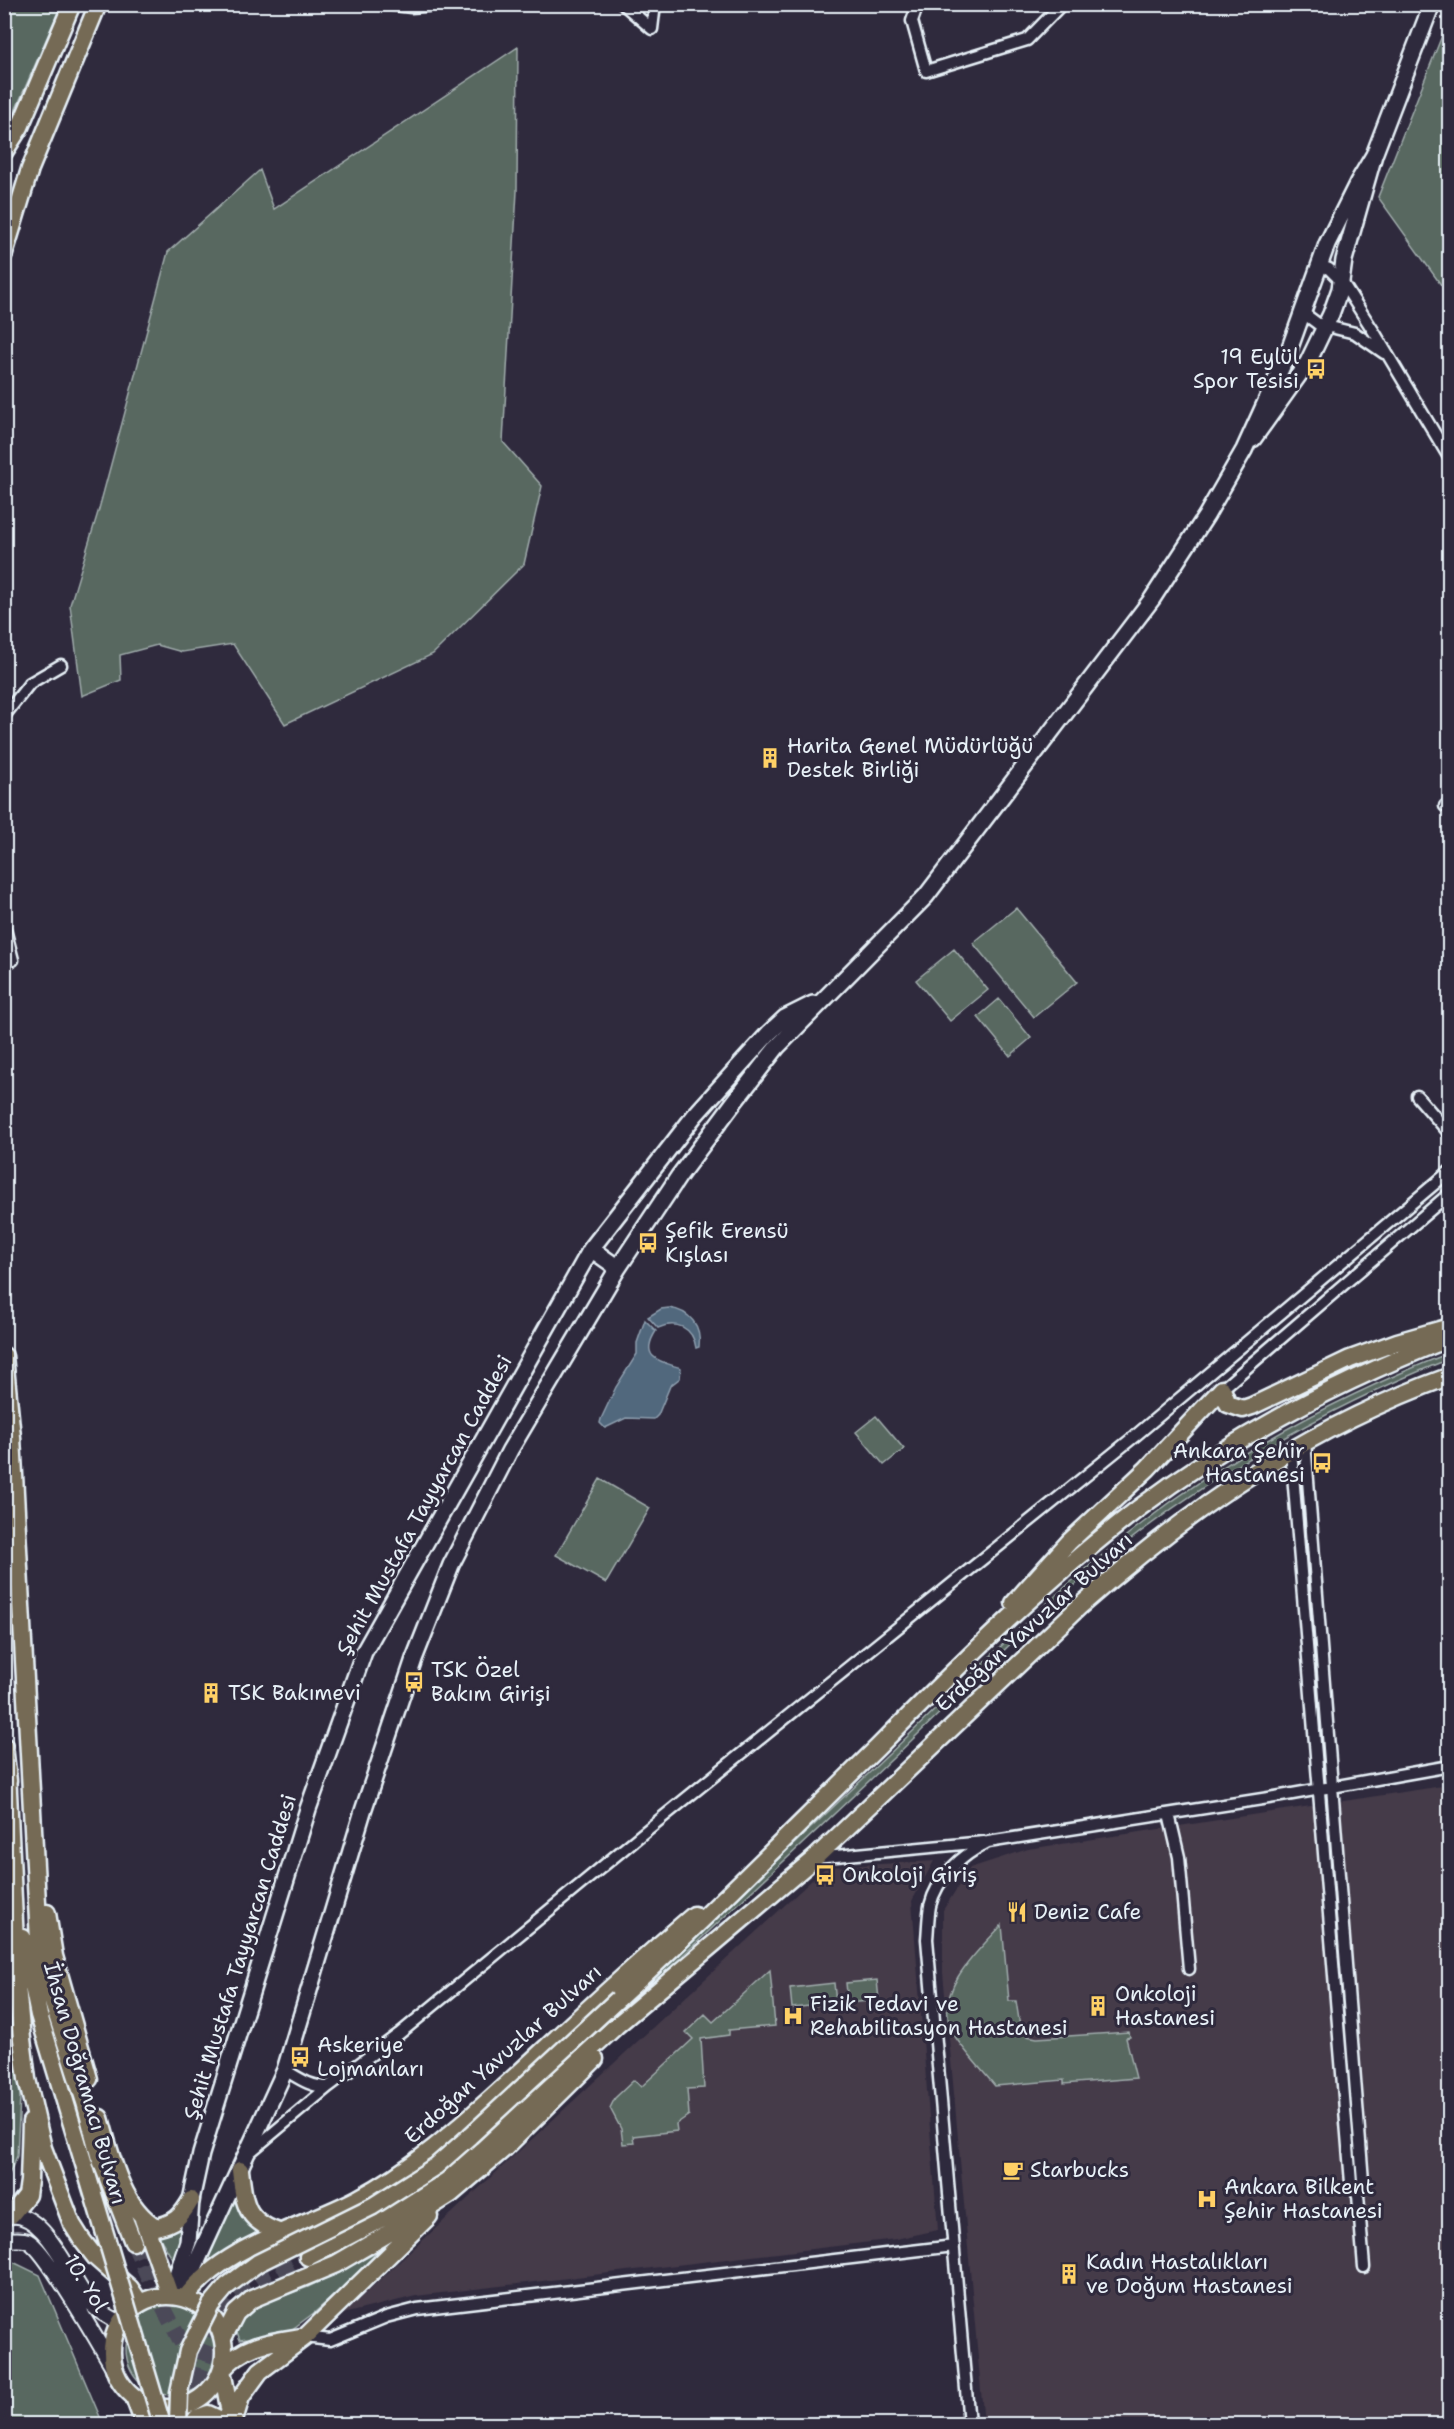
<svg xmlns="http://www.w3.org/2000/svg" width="1454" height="2429" viewBox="0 0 1454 2429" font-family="'Shantell Sans',sans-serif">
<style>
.built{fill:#443a49}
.green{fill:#586860;stroke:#a0acac;stroke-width:1.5}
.water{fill:#51677d;stroke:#8d9eae;stroke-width:1.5}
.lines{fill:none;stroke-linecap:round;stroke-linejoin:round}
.primary-tunnel{stroke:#4b4859;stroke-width:16;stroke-dasharray:16 8;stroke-linecap:butt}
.minor-casing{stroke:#e8f1f8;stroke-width:15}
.tertiary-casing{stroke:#e8f1f8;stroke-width:18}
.secondary-casing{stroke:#e8f1f8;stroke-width:20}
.primary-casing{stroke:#e8f1f8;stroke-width:21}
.minor{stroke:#2f2a3d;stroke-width:10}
.tertiary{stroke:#2f2a3d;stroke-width:14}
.secondary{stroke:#2f2a3d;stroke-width:15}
.primary{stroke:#756a55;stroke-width:16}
.primary-bridge-casing{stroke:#e8f1f8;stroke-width:21;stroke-linecap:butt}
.primary-bridge{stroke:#756a55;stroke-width:16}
.labels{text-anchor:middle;stroke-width:6;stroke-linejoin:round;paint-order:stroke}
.poi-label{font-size:21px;fill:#e8f1f8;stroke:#2f2a3d;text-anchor:start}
.street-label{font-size:21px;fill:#e8f1f8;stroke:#2f2a3d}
</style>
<rect width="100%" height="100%" fill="#2f2a3d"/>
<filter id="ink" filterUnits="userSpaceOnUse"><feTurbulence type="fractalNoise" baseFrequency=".0167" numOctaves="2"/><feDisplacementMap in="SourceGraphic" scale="12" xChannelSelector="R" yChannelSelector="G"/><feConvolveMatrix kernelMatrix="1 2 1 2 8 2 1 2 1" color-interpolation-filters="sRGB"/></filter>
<g filter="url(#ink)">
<!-- built -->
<path class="built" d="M 1449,1785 L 1449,2424 L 984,2424 L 943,1973 L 943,1910 L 970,1868 L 1028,1849 Z
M 934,1861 L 912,1901 L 938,2230 L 896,2239 L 416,2296 L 343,2314 L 826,1867 Z"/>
<!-- green -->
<path class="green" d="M 5,4 L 61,5 L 5,134 L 4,5 Z
M 1449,18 L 1450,296 L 1449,296 L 1378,197 Z
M 518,47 L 517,191 L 503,442 L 542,486 L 524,564 L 433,654 L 285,724 L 233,644 L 182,652 L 157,645 L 120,655 L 121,680 L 82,696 L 70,605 L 99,509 L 168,252 L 260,170 L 274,209 Z
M 1016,908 L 1077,982 L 1034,1017 L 973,943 Z
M 954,949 L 988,990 L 950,1021 L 916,980 Z
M 999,999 L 1031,1038 L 1010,1056 L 978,1017 Z
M 1449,1353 L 1449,1359 C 1331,1406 1221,1468 1121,1547 C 1039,1611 966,1689 890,1761 C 801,1846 711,1929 621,2013 L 617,2009 C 707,1925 798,1841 887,1756 C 969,1678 1047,1597 1136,1528 C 1231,1454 1338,1397 1449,1353 Z
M 876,1416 L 904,1449 L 884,1465 L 856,1432 Z
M 600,1479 L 650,1508 L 606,1583 L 556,1555 Z
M 4,1924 L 20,2097 L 17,2156 L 5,2183 Z
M 1002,1925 L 1009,2001 L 1016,2001 L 1020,2026 L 1026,2026 L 1027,2036 L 1037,2038 L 1129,2032 L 1130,2037 L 1126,2038 L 1136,2078 L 1064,2084 L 1064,2080 L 995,2086 C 985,2073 954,2041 950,2027 C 937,1986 978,1951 1002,1925 Z
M 770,1970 L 775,2026 L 729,2030 L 729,2035 L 701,2039 L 704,2088 L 687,2089 L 689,2115 L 676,2124 L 677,2131 L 633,2136 L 634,2143 L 623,2144 L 621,2129 L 610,2108 L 615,2098 L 634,2080 L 641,2087 L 693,2039 L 686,2032 L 705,2014 L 713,2022 Z
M 877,1980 L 879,2000 L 848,2003 L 846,1983 Z
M 834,1983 L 836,2003 L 792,2008 L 790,1988 Z
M 235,2198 C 239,2212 245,2222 258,2231 L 202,2268 Z
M 186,2220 L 176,2265 L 157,2233 Z
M 376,2253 L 379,2256 L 315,2312 L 287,2333 L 240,2340 L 237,2332 L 241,2321 L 258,2305 L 308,2287 Z
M 11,2261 L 40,2275 L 103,2424 L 5,2424 L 4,2263 Z
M126 2349a46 46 0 1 1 92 0a46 46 0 1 1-92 0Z"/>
<!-- water -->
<path class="water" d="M 669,1308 C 690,1311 702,1326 699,1347 L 696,1348 C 693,1327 676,1320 658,1328 L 648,1317 L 661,1309 Z
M 645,1320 L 656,1331 C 638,1359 662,1362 681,1368 L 680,1378 L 670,1386 L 658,1415 L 654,1419 L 626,1418 L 605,1428 L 600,1423 L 601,1419 L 616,1387 L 637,1354 L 637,1343 Z"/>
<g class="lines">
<!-- primary-tunnel -->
<path class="primary-tunnel" d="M 133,2242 L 153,2288 L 184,2347 L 209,2424
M 197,2384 C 218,2306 237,2292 308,2257"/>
<!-- minor casing -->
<g class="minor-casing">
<path id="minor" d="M 387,4 L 411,7 L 451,4
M 623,4 L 652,29 L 655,4
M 918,4 L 912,21 L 926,71 L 1027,40 L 1062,4
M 1319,265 L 1329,269 L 1342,282 L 1376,335 L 1450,459
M 1302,312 L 1318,324 L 1355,333 L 1384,353
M 4,716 L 30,683 L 61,665
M 1445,806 L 1450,806
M 4,925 L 13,960
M 1417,1096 L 1450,1134
M 1222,1389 L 1450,1193
M 1305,1442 L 1363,2181 L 1358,2195 L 1364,2267
M 1291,1450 L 1351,2183 L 1358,2195
M 1169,1814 L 1179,1857 L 1189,1969
M 815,1858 L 984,1842
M 285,2070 C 300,2079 311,2087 328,2087
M 249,2153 L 328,2087 L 399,2034 L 642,1834 L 1135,1436 L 1450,1171
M 305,2337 L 330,2340 L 386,2317 L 417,2309 L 954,2246
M 969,2424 L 927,1939 C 928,1929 928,1917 930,1906 C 937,1877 962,1855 988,1842 L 1281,1796 L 1450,1766"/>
</g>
<!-- tertiary casing -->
<g class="tertiary-casing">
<path id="tertiary" d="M 4,2217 C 44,2203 71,2282 92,2305 C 100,2313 110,2318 120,2323
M 4,2240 C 12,2240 21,2238 28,2241 C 47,2250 101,2348 116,2372"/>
</g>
<!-- secondary casing -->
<g class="secondary-casing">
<path id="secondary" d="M 1253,439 L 1308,362 L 1331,314 L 1340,289 L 1344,260 L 1374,155 L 1432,4
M 591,1249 L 618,1268
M 170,2295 L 188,2242 L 191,2200 L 201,2154 L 308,1809 L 364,1652 L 591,1249 L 695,1115 L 769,1033 L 785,1018 L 813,1004
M 185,2298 L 193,2270 L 285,2070 L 363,1811 L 414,1659 L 451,1565 L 510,1450 L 618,1268 L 679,1176 L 735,1101 L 777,1047 L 926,896 L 1152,599 L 1206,516 L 1244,450 L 1288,353 L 1327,244 L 1358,182 L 1374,155"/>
</g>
<!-- primary casing -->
<g class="primary-casing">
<path id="primary" d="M 4,152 L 20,127 L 72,4
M 4,254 L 30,169 L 98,4
M 4,1356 L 12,1437 L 39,1940 L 47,1984 L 85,2102 L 99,2155 L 133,2242
M 1222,1389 L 1228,1404 L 1243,1409 L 1252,1406 L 1350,1359 L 1397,1342 L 1450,1327
M 1014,1603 L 1069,1542 L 1147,1469 L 1222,1389
M 4,1746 L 8,1781
M 7,1770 L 17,1986 L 22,2039 L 27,2079 L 43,2148 L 72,2224 L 82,2240 L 96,2258 L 130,2288 L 140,2303
M 47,1913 L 54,1956 L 89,2079
M 23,1938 L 39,2015 L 109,2247
M 618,1999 C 707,1918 791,1832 877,1748 C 960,1664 1045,1580 1139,1508 C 1233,1437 1340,1381 1450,1338
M 100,2118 C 111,2156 121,2206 156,2227 C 175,2223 181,2217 191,2200
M 240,2170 C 244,2205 246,2222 282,2233
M 11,2215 L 27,2195 L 29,2181 L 31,2122
M 143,2219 L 170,2295
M 308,2257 L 397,2211 L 433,2188 L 474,2156 L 616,2026 L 815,1858 L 1080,1606 C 1193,1506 1307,1428 1450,1376
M112 2352a56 56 0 1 1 112 0a56 56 0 1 1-112 0Z
M 185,2298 C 225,2244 300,2229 357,2199 C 418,2167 467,2120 518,2074 C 576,2020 633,1966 694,1915
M 223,2338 L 236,2313 L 252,2299 L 336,2264 L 391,2232 L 451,2194 L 505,2148 L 595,2059
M 222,2370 C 244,2344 269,2342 301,2337
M 222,2370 L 232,2424
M 134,2397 L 144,2424
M 193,2424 L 197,2418 L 208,2414 L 230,2424
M 233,2424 L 241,2397 L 260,2371 L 305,2337 L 429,2216"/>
</g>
<!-- minor -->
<use href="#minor" class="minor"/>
<!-- tertiary -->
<use href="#tertiary" class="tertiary"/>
<!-- secondary -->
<use href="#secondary" class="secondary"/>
<!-- primary -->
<use href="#primary" class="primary"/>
<!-- primary-bridge casing -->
<g class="primary-bridge-casing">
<path id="primary-bridge" d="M 109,2247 L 162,2424
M 178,2424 L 179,2392 L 188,2351 L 211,2305 L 227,2286 L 258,2263 L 373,2206 L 436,2166 L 470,2136 L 618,1999"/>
</g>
<!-- primary-bridge -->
<use href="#primary-bridge" class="primary-bridge"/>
</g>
</g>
<!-- icons -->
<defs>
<g id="bus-bare" transform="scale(1.62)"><path d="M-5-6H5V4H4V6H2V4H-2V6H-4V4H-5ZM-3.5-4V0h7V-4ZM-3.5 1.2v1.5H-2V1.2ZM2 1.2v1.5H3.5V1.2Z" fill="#ffd166" stroke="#2f2a3d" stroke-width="2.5" paint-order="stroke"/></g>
<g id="building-bare" transform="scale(1.62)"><path d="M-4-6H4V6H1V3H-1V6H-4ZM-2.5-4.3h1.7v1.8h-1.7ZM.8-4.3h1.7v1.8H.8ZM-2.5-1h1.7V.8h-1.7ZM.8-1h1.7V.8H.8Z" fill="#ffd166" stroke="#2f2a3d" stroke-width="2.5" paint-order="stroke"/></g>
<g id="restaurant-bare" transform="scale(1.62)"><path d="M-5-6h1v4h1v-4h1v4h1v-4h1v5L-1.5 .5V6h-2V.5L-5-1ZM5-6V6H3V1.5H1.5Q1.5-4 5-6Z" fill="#ffd166" stroke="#2f2a3d" stroke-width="2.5" paint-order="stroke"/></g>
<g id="hospital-bare" transform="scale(1.62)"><path d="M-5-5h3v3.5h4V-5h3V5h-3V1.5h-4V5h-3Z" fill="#ffd166" stroke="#2f2a3d" stroke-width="2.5" paint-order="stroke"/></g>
<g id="cafe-bare" transform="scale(1.62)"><path d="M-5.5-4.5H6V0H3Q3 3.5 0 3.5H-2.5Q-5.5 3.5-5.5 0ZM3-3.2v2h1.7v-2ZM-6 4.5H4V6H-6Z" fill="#ffd166" stroke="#2f2a3d" stroke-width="2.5" paint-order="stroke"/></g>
</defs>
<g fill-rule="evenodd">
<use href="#bus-bare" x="1316" y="369"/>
<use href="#building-bare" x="770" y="758"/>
<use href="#bus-bare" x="648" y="1243"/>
<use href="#bus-bare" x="1322" y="1463"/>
<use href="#bus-bare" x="414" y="1682"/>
<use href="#building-bare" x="211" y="1693"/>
<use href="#bus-bare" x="825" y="1875"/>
<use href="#restaurant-bare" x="1017" y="1912"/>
<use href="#building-bare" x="1098" y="2006"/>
<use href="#hospital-bare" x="793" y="2016"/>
<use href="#bus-bare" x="300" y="2057"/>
<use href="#cafe-bare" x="1013" y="2170"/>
<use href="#hospital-bare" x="1207" y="2199"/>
<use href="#building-bare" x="1069" y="2274"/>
</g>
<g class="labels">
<!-- poi labels -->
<g class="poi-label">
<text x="1299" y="364" text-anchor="end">19 Eylül<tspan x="1299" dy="24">Spor Tesisi</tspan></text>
<text x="787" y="753">Harita Genel Müdürlüğü<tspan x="787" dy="24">Destek Birliği</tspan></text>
<text x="665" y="1238">Şefik Erensü<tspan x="665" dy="24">Kışlası</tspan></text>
<text x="1305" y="1458" text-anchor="end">Ankara Şehir<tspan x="1305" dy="24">Hastanesi</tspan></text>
<text x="431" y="1677">TSK Özel<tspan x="431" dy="24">Bakım Girişi</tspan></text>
<text x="228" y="1700">TSK Bakımevi</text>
<text x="842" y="1882">Onkoloji Giriş</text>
<text x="1034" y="1919">Deniz Cafe</text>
<text x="1115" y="2001">Onkoloji<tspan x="1115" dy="24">Hastanesi</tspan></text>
<text x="810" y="2011">Fizik Tedavi ve<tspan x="810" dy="24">Rehabilitasyon Hastanesi</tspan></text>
<text x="317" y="2052">Askeriye<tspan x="317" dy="24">Lojmanları</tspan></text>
<text x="1030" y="2177">Starbucks</text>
<text x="1224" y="2194">Ankara Bilkent<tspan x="1224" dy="24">Şehir Hastanesi</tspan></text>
<text x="1086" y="2269">Kadın Hastalıkları<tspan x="1086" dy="24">ve Doğum Hastanesi</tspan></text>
</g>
<!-- street labels -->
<g class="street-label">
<text transform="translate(424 1505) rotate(-61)" y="7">Şehit Mustafa Tayyarcan Caddesi</text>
<text transform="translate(1034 1622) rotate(-42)" y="7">Erdoğan Yavuzlar Bulvarı</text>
<text transform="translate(240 1957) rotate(-73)" y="7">Şehit Mustafa Tayyarcan Caddesi</text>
<text transform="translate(503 2054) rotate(-42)" y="7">Erdoğan Yavuzlar Bulvarı</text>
<text transform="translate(85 2083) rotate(74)" y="7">İhsan Doğramacı Bulvarı</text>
<text transform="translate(86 2283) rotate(58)" y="7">10. Yol</text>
</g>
</g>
<!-- margin -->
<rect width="1454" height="2429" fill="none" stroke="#2f2a3d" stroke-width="24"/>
<rect x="12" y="12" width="1430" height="2405" fill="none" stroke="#e8f1f8" stroke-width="2" filter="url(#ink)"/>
</svg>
